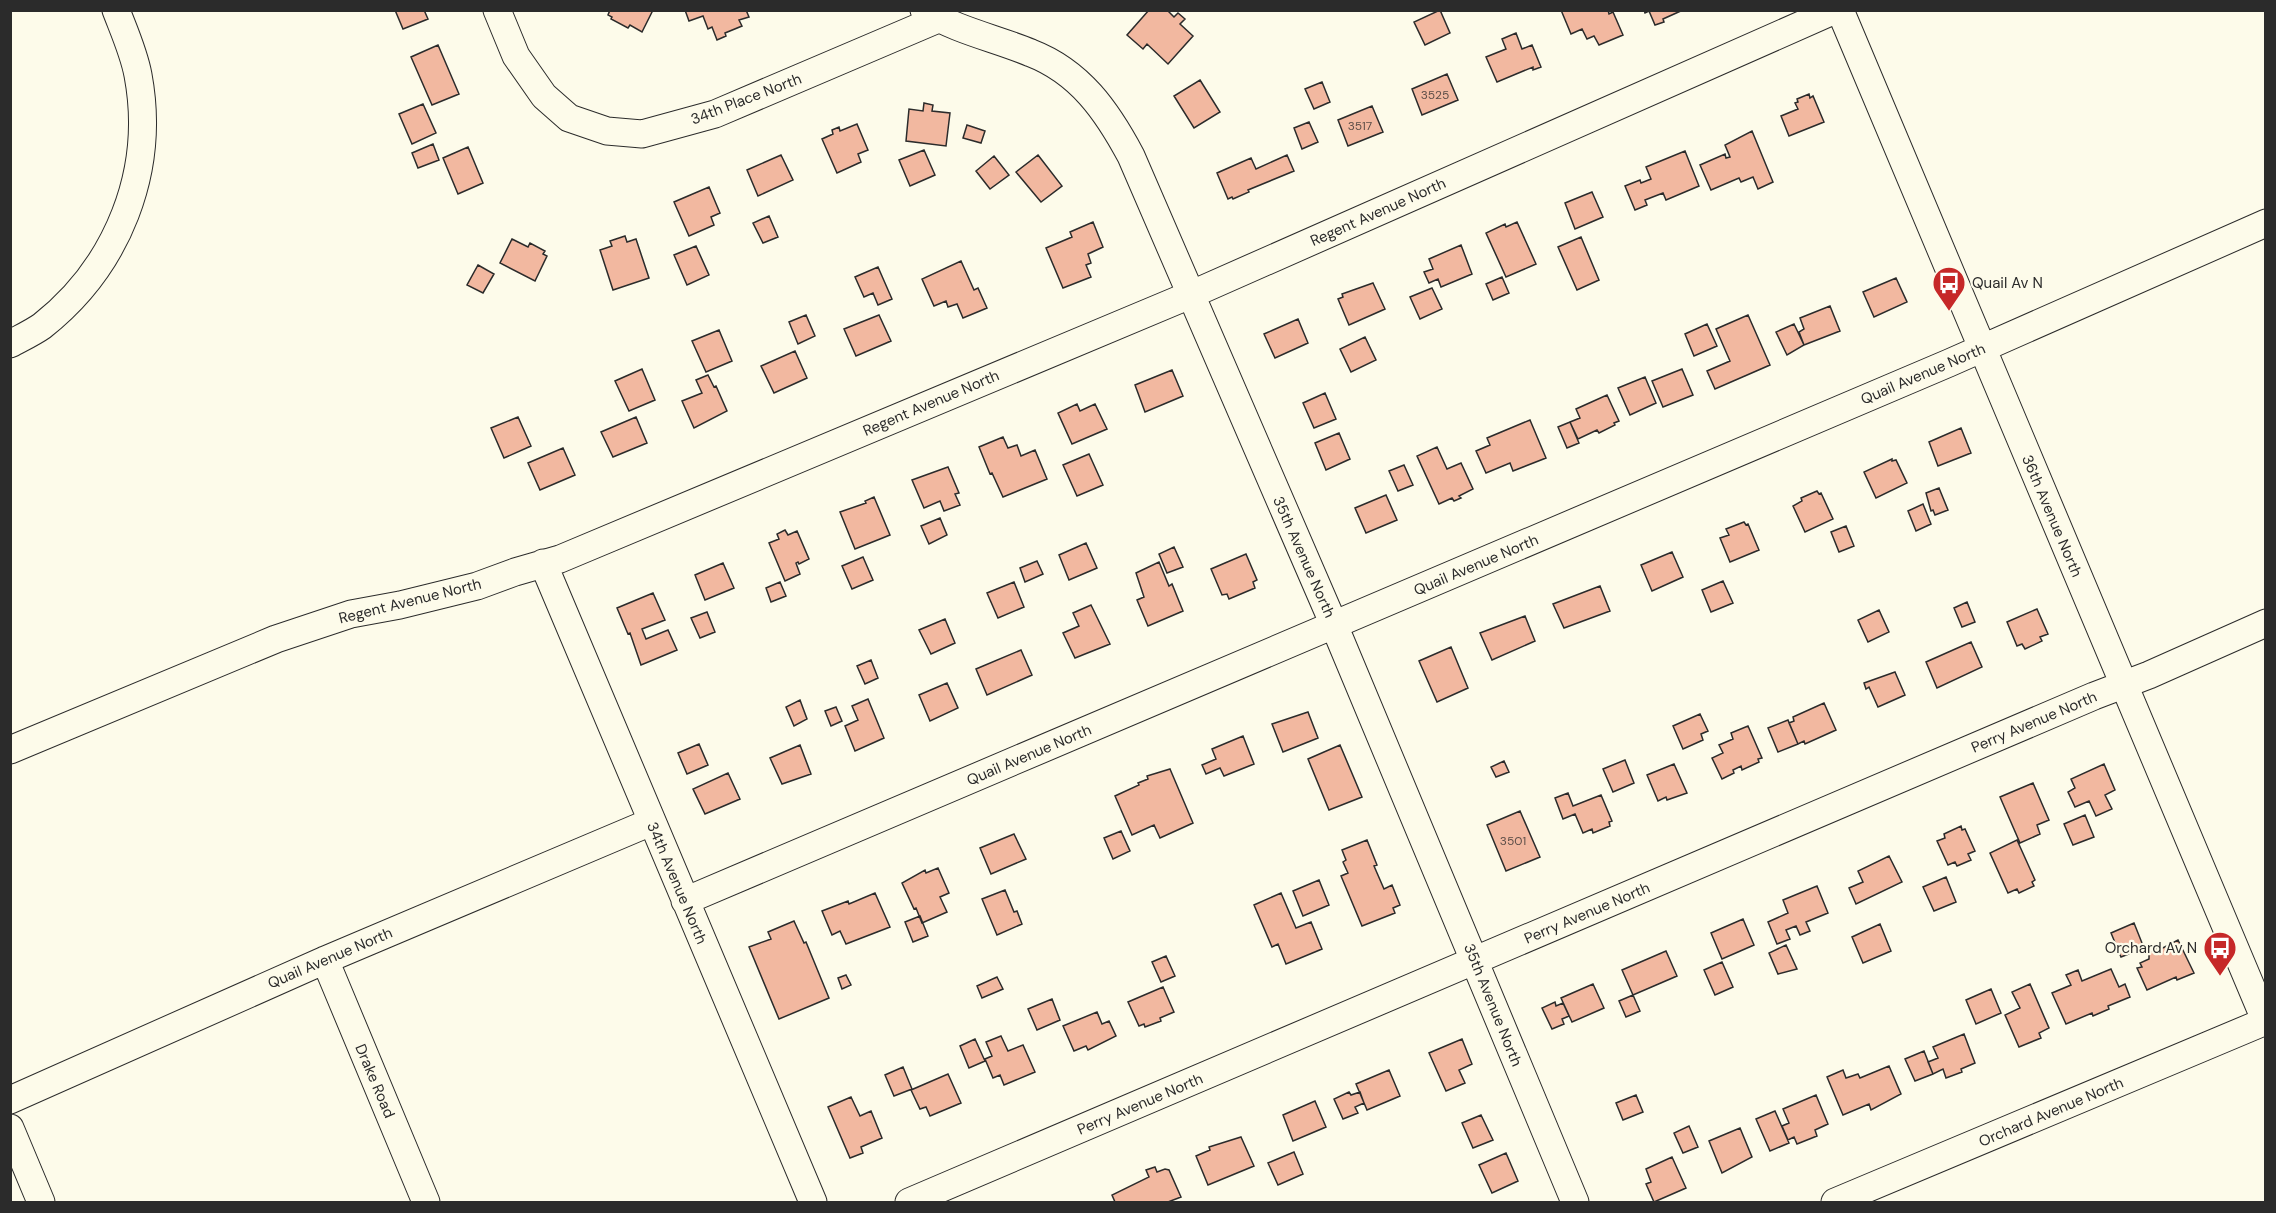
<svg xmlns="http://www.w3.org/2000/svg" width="2276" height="1213" viewBox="0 0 2276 1213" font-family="'DM Sans',sans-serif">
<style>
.building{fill:#f2b8a0;stroke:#2b2b2b;stroke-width:1.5}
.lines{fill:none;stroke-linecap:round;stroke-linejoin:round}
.minor-casing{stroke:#2b2b2b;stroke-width:29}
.minor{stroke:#fdfbea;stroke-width:27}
.labels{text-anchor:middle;stroke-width:4.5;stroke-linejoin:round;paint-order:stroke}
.number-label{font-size:12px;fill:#5d4e48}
.street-label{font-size:15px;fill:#2b2b2b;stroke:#fdfbea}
.poi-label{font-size:15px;fill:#2b2b2b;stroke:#fdfbea;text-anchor:start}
</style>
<rect width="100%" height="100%" fill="#fdfbea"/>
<!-- building -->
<path class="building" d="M 395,10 L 424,10 L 428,19 L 403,29 Z
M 610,10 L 653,10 L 642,32 L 630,25 L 628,28 L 611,19 L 612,17 L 608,15 Z
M 685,10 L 746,10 L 749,17 L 739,20 L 742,26 L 725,33 L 726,36 L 717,40 L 712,27 L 708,29 L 703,16 L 689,21 Z
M 1149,10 L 1167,10 L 1174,17 L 1178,13 L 1185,19 L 1180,24 L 1193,36 L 1168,64 L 1147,44 L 1143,49 L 1127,35 Z
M 1440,10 L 1450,33 L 1425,45 L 1414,22 Z
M 1561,10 L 1608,10 L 1609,14 L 1613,12 L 1623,35 L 1599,45 L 1594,36 L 1587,39 L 1582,29 L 1571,34 Z
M 1644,10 L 1683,10 L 1663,19 L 1664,22 L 1655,25 L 1649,11 L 1645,13 Z
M 1516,33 L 1522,49 L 1532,45 L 1541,67 L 1533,70 L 1533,67 L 1497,82 L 1486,57 L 1506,49 L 1502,39 Z
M 438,45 L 459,94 L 432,105 L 411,57 Z
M 1447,74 L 1458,100 L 1422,115 L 1412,89 Z
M 1200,80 L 1220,112 L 1194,128 L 1174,96 Z
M 1322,82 L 1330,102 L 1314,109 L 1305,89 Z
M 1809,94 L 1810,98 L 1813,96 L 1824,122 L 1789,136 L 1781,116 L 1798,109 L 1795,103 L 1798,102 L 1797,99 Z
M 924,103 L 933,105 L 932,111 L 950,113 L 946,146 L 906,141 L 909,109 L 923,111 Z
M 423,104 L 436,133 L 412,144 L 399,114 Z
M 1372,106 L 1383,132 L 1348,146 L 1338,120 Z
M 1309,122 L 1318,142 L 1302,149 L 1294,128 Z
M 857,124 L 868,150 L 858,154 L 861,162 L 837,173 L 822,139 L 833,134 L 832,130 L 839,127 L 840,131 Z
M 967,125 L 985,131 L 981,143 L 963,138 Z
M 1752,131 L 1773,182 L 1758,189 L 1753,177 L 1741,182 L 1739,178 L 1711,190 L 1700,165 L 1725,154 L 1726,158 L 1730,157 L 1725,145 Z
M 433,144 L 439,160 L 418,168 L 412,153 Z
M 468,147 L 483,183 L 458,194 L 443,158 Z
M 924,150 L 935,175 L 910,186 L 899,160 Z
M 1685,151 L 1699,186 L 1666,200 L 1663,193 L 1645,200 L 1647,205 L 1635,210 L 1625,186 L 1640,180 L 1641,183 L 1651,179 L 1646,167 Z
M 781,155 L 793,180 L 758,196 L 747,170 Z
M 1038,155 L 1062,186 L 1041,202 L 1016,172 Z
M 1287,155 L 1294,171 L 1248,190 L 1249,192 L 1233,199 L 1232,197 L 1228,199 L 1217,173 L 1251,158 L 1256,169 Z
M 994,156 L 1009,175 L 990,189 L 976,171 Z
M 709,187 L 720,213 L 711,217 L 714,225 L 689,236 L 674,202 Z
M 1592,192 L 1603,217 L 1575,229 L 1565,203 Z
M 769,216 L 778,237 L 763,243 L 753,223 Z
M 1093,222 L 1103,247 L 1088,254 L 1091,263 L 1086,265 L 1091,277 L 1063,288 L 1046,248 L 1072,237 L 1070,232 Z
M 1517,222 L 1536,264 L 1506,277 L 1486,233 L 1505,224 L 1506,227 Z
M 625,236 L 627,242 L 636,239 L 649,278 L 613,290 L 600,250 L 612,246 L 610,241 Z
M 1581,237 L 1599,280 L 1577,290 L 1558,247 Z
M 512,239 L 528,247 L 530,243 L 545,251 L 543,254 L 547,256 L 535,281 L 500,263 Z
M 1461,245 L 1472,274 L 1441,287 L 1438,279 L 1429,283 L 1424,272 L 1433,269 L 1429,259 Z
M 696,246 L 709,275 L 687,285 L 674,255 Z
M 961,261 L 974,290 L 978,288 L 987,308 L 963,318 L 957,304 L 948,307 L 946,301 L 934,306 L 922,279 Z
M 478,265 L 494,274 L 483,293 L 467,285 Z
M 878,267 L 892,299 L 878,305 L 873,293 L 864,297 L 855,277 Z
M 1502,277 L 1509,293 L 1493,300 L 1486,284 Z
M 1896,278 L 1907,302 L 1874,317 L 1863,292 Z
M 1373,283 L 1385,309 L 1349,325 L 1338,299 L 1343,297 L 1342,294 Z
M 1432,288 L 1442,309 L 1420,319 L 1410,297 Z
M 1830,306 L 1840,331 L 1804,345 L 1799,332 L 1804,329 L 1800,318 Z
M 806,315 L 815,336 L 798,344 L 789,322 Z
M 879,315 L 891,341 L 856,356 L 844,329 Z
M 1748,315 L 1770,365 L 1715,389 L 1707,371 L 1730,361 L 1716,329 Z
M 1298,319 L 1308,343 L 1275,358 L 1264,334 Z
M 1707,324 L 1717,346 L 1694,356 L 1685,334 Z
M 1794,324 L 1804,345 L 1787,355 L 1776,332 Z
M 719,330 L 732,361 L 706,372 L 692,341 Z
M 1365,337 L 1376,360 L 1351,372 L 1340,349 Z
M 795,351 L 807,378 L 774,393 L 761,366 Z
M 642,369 L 655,400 L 629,411 L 615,381 Z
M 1682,369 L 1693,395 L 1663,407 L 1652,381 Z
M 1172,370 L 1183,396 L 1145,412 L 1135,385 Z
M 708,375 L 714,387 L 716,386 L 727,411 L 694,428 L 682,401 L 702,393 L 696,380 Z
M 1645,377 L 1656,403 L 1630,415 L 1618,388 Z
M 1325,393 L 1336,419 L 1314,428 L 1303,403 Z
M 1607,395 L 1619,421 L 1614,423 L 1615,425 L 1599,433 L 1597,430 L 1578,439 L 1570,422 L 1580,418 L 1576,409 Z
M 1077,404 L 1080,411 L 1095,404 L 1107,429 L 1072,444 L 1058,413 Z
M 518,417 L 531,446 L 504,458 L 491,428 Z
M 636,417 L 647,443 L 613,457 L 601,432 Z
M 1530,420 L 1546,458 L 1513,471 L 1510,463 L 1486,473 L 1476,451 L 1490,445 L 1487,438 Z
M 1570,422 L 1579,443 L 1567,448 L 1558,427 Z
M 1961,428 L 1971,453 L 1938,466 L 1929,442 Z
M 1339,433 L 1350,459 L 1326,470 L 1315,443 Z
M 1003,437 L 1008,448 L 1017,445 L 1021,456 L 1035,450 L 1047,479 L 1003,497 L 992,473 L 990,474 L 979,447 Z
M 1437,447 L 1447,469 L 1461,463 L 1473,489 L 1459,496 L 1461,498 L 1454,501 L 1452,498 L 1439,504 L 1417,456 Z
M 563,448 L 575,475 L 540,490 L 528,463 Z
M 1089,454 L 1103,485 L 1077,496 L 1063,465 Z
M 1892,459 L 1892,461 L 1896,460 L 1907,483 L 1876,498 L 1864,472 Z
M 1404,465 L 1413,485 L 1398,491 L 1389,471 Z
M 948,467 L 959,493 L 955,494 L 960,505 L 944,511 L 940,501 L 924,508 L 912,480 Z
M 1939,488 L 1948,510 L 1935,515 L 1933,510 L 1931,511 L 1926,493 Z
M 1817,491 L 1819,494 L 1821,493 L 1833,519 L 1805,532 L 1793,506 L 1802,501 L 1801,498 Z
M 1386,495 L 1397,520 L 1366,533 L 1355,508 Z
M 874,497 L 890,535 L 855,549 L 840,512 L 866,503 L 865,501 Z
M 1923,504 L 1931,524 L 1916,531 L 1908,511 Z
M 940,518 L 947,535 L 929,544 L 921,526 Z
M 1744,522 L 1746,525 L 1748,524 L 1759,550 L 1730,562 L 1720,538 L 1729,535 L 1726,529 Z
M 1846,526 L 1854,546 L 1839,552 L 1831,532 Z
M 785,530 L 788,535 L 797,531 L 809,559 L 799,564 L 798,562 L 796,563 L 800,574 L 785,581 L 769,543 L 779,539 L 777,534 Z
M 1086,543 L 1097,568 L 1069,580 L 1059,555 Z
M 1174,547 L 1183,567 L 1167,573 L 1159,554 Z
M 1672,552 L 1683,577 L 1652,591 L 1641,565 Z
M 1246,554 L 1257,580 L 1253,582 L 1255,588 L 1229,599 L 1227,594 L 1222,595 L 1211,569 Z
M 863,557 L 873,580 L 852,589 L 842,566 Z
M 1037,561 L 1043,574 L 1025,582 L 1020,568 Z
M 1159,562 L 1169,586 L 1172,584 L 1183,611 L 1148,626 L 1137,600 L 1144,597 L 1136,573 Z
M 723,563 L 734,588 L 705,600 L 695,575 Z
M 1723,581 L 1733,603 L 1711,612 L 1702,590 Z
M 780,582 L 786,596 L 771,602 L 766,588 Z
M 1014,582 L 1024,607 L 998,618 L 987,593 Z
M 1600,586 L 1610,611 L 1564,628 L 1553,604 Z
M 653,593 L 665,620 L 642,629 L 646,639 L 668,630 L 677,650 L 641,665 L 630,633 L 628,634 L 617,608 Z
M 1967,602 L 1975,622 L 1962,627 L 1954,608 Z
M 1091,605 L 1110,644 L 1075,658 L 1063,633 L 1079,626 L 1073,613 Z
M 2037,609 L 2048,634 L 2040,637 L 2042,641 L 2025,649 L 2022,644 L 2017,646 L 2007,622 Z
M 1879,610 L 1889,632 L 1868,642 L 1858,620 Z
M 707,612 L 715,632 L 700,638 L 691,618 Z
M 1525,616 L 1535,641 L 1492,660 L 1480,633 Z
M 945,619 L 955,643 L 931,654 L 919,630 Z
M 1971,642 L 1982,667 L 1937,688 L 1926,662 Z
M 1451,647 L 1468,688 L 1437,702 L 1419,661 Z
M 1021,650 L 1032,675 L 987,695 L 976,669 Z
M 871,660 L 878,678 L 865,684 L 857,666 Z
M 1895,672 L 1905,695 L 1878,707 L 1869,687 L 1866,689 L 1864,683 Z
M 947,683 L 958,708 L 930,721 L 919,695 Z
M 868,699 L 884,738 L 855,751 L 845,726 L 858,720 L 852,706 Z
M 800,700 L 807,719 L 794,726 L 786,707 Z
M 1824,703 L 1836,730 L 1805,744 L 1804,741 L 1798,744 L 1789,723 L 1794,721 L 1793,717 Z
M 836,707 L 842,721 L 831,726 L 825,711 Z
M 1308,712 L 1318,738 L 1283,752 L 1272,724 Z
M 1700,714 L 1708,731 L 1701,734 L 1703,740 L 1683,749 L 1673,726 Z
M 1788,720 L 1798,744 L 1778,752 L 1768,728 Z
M 1748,726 L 1762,758 L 1758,759 L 1759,762 L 1742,770 L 1741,766 L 1733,770 L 1734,773 L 1722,779 L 1712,758 L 1723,753 L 1719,745 L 1733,739 L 1731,733 Z
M 1243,736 L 1254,764 L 1224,776 L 1220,768 L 1206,774 L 1202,765 L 1216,759 L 1212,749 Z
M 699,744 L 708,765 L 687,774 L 678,753 Z
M 800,745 L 811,774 L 782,784 L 770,758 Z
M 1340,745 L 1362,797 L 1329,810 L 1308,759 Z
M 1625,760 L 1634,783 L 1613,792 L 1603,769 Z
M 1504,761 L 1509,772 L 1496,777 L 1491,767 Z
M 1674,764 L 1687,793 L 1667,800 L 1666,797 L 1658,801 L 1647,775 Z
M 2104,764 L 2115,790 L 2105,795 L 2112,809 L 2096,816 L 2089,801 L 2075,807 L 2068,792 L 2075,788 L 2071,779 Z
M 1170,769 L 1193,823 L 1160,838 L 1154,825 L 1132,835 L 1115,796 L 1139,785 L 1138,783 L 1148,779 L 1147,776 Z
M 728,773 L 740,799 L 705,814 L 693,789 Z
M 2033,783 L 2049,820 L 2037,825 L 2040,834 L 2020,843 L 2000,797 Z
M 1568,793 L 1573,806 L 1601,795 L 1612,821 L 1609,822 L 1610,826 L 1593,833 L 1592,829 L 1583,833 L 1575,814 L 1563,819 L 1555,798 Z
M 1520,811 L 1540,857 L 1506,871 L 1487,825 Z
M 2085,815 L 2094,837 L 2073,845 L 2064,824 Z
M 1961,826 L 1962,830 L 1965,829 L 1975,851 L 1968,854 L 1971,860 L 1957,866 L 1955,862 L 1948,865 L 1937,841 L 1945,838 L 1944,834 Z
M 1121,831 L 1130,851 L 1113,859 L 1104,838 Z
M 1014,834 L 1026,859 L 991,874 L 980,848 Z
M 1367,840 L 1377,865 L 1374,866 L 1384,889 L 1392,885 L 1400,905 L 1393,908 L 1395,913 L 1362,926 L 1341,876 L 1348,873 L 1343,862 L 1346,860 L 1342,850 Z
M 2017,840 L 2035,880 L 2032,882 L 2034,886 L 2019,893 L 2017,889 L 2008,893 L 1990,853 Z
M 1889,856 L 1902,882 L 1856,904 L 1849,888 L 1863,882 L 1858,871 Z
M 938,868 L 949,893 L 940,897 L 947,912 L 922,923 L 916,908 L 914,909 L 902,883 L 925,870 L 926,873 Z
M 1946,877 L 1956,902 L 1934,911 L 1923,887 Z
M 1319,880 L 1329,905 L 1303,916 L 1293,891 Z
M 1817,886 L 1828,913 L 1806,922 L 1810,931 L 1800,935 L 1796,926 L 1786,930 L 1790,939 L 1777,944 L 1768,922 L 1788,913 L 1783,900 Z
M 1005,890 L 1014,912 L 1017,911 L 1022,924 L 997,935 L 982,899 Z
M 875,893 L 890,927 L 846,944 L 840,931 L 832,935 L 822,911 L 848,901 L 849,904 Z
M 1281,893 L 1296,928 L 1311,922 L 1322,949 L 1286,964 L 1278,944 L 1272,947 L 1254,905 Z
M 920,916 L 928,936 L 913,942 L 905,922 Z
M 1743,919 L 1754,945 L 1722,959 L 1711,933 Z
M 794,921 L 804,943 L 806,942 L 829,998 L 779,1019 L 749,947 L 771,939 L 768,932 Z
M 2134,923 L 2144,948 L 2121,957 L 2111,933 Z
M 1880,924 L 1891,951 L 1863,963 L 1852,937 Z
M 2178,940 L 2194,973 L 2177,980 L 2176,977 L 2147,990 L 2137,968 L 2142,967 L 2140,963 L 2149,959 L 2149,952 L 2158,948 L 2159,950 Z
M 1786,945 L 1797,969 L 1778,974 L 1769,953 Z
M 1666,951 L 1677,976 L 1633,995 L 1622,970 Z
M 1166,956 L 1175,976 L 1161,982 L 1152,962 Z
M 1722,962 L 1733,987 L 1715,995 L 1704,970 Z
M 2111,969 L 2119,987 L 2125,984 L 2130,997 L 2108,1006 L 2109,1009 L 2093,1016 L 2092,1013 L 2066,1024 L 2052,993 L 2071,985 L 2066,975 L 2078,970 L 2082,981 Z
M 846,975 L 851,985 L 842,989 L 838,978 Z
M 997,977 L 1003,989 L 982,998 L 977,986 Z
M 1593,984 L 1604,1008 L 1572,1022 L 1561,998 Z
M 2030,984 L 2049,1028 L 2039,1033 L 2041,1038 L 2019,1047 L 2005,1015 L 2020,1008 L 2012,992 Z
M 1163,987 L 1174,1012 L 1160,1018 L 1161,1021 L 1145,1027 L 1144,1024 L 1139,1026 L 1128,1002 Z
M 1991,989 L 2001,1013 L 1976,1024 L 1966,1000 Z
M 1633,995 L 1640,1011 L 1626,1017 L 1619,1001 Z
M 1052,999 L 1060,1020 L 1037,1030 L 1028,1009 Z
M 1555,1002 L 1556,1006 L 1563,1003 L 1569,1016 L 1562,1019 L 1564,1024 L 1552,1029 L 1542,1008 Z
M 1097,1012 L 1102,1024 L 1109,1021 L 1116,1036 L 1088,1050 L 1086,1046 L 1074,1051 L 1063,1026 Z
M 1964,1034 L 1975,1063 L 1961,1069 L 1962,1072 L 1946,1078 L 1943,1069 L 1933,1074 L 1928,1062 L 1938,1058 L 1933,1047 Z
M 1001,1036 L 1008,1051 L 1023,1045 L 1035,1072 L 1004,1085 L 1000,1075 L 993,1078 L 985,1059 L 992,1056 L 986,1042 Z
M 975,1039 L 985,1061 L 969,1068 L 960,1046 Z
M 1462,1039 L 1472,1064 L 1459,1070 L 1465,1083 L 1446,1091 L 1429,1053 Z
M 1924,1051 L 1933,1074 L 1915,1081 L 1905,1059 Z
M 1889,1066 L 1901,1094 L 1871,1110 L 1869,1104 L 1843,1115 L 1827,1077 L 1843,1070 L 1846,1078 L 1858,1074 L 1860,1078 Z
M 903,1067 L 912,1089 L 894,1096 L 885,1075 Z
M 1389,1070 L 1400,1096 L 1367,1110 L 1356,1084 Z
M 948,1074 L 961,1103 L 930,1116 L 926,1107 L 920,1109 L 911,1090 Z
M 1349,1092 L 1351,1095 L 1360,1092 L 1364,1103 L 1355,1107 L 1358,1113 L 1343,1119 L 1334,1099 Z
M 1636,1095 L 1643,1112 L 1623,1120 L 1616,1103 Z
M 1816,1095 L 1828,1124 L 1815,1130 L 1817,1136 L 1797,1144 L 1794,1137 L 1788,1140 L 1782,1126 L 1789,1123 L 1783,1109 Z
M 851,1097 L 860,1116 L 871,1111 L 882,1138 L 861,1147 L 863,1153 L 850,1158 L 828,1107 Z
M 1315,1101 L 1326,1127 L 1293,1141 L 1283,1115 Z
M 1775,1111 L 1789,1143 L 1770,1151 L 1756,1119 Z
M 1481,1115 L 1493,1140 L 1473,1148 L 1462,1123 Z
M 1689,1126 L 1698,1147 L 1683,1153 L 1674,1133 Z
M 1740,1128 L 1752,1157 L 1722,1173 L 1709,1141 Z
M 1241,1137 L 1254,1166 L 1208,1185 L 1196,1156 L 1210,1150 L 1209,1147 Z
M 1294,1152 L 1303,1174 L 1278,1185 L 1268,1163 Z
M 1506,1153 L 1518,1181 L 1492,1193 L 1479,1165 Z
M 1672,1157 L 1686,1188 L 1654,1202 L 1646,1184 L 1651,1182 L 1646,1169 Z
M 1155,1167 L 1157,1172 L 1165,1169 L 1169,1170 L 1181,1197 L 1168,1202 L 1115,1202 L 1112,1195 L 1149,1177 L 1146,1170 Z"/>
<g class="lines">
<!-- minor casing -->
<g class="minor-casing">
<path id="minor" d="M 497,10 L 516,56 L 544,96 L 569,118 L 607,131 L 642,134 L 715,114 L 938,19
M 924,10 C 958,31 995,38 1031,53 C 1080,72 1107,111 1131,156 L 1334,625 L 1575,1202
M 1840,10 L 2266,1022
M 10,344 C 21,338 32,333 42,326 C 118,266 156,171 138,75 C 134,53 124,31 116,10
M 543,563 L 813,1202
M 10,750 L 276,639 L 351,614 L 400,605 L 477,586 L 515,572 L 560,559 L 1190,295 L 1835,10
M 685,901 L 1949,363 L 2266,223
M 325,960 L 426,1202
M 10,1100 L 325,960 L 651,822
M 10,1128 L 41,1202
M 909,1202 L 2094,696 L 2149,675 L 2266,623
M 1835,1202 L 2266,1021"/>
</g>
<!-- minor -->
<use href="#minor" class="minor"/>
</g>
<!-- icons -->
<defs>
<g id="bus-pin" transform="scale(1.725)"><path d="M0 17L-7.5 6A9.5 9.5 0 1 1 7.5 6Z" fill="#c62828" stroke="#fdfbea"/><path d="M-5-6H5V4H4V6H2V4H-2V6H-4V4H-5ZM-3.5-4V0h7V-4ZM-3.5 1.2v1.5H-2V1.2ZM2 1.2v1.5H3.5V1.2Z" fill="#fff"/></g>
</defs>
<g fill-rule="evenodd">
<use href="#bus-pin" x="1949" y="283"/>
<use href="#bus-pin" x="2220" y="948"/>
</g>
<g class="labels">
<!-- number labels -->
<g class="number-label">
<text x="1435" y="99">3525</text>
<text x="1360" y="130">3517</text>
<text x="1513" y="845">3501</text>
</g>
<!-- street labels -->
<g class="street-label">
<text transform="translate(746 99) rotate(-21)" y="5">34th Place North</text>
<text transform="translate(1378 212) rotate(-24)" y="5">Regent Avenue North</text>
<text transform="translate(1923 374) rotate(-23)" y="5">Quail Avenue North</text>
<text transform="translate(931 403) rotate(-23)" y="5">Regent Avenue North</text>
<text transform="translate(2052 516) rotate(67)" y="5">36th Avenue North</text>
<text transform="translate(1304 557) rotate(66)" y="5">35th Avenue North</text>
<text transform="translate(1476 565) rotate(-23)" y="5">Quail Avenue North</text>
<text transform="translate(410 601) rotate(-14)" y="5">Regent Avenue North</text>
<text transform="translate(2034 722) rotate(-23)" y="5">Perry Avenue North</text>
<text transform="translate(1029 755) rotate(-23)" y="5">Quail Avenue North</text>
<text transform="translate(677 883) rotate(67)" y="5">34th Avenue North</text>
<text transform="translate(1587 913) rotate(-23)" y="5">Perry Avenue North</text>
<text transform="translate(330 958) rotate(-23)" y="5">Quail Avenue North</text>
<text transform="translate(1493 1005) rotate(68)" y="5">35th Avenue North</text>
<text transform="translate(375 1081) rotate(67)" y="5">Drake Road</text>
<text transform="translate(1140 1104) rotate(-23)" y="5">Perry Avenue North</text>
<text transform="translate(2051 1112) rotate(-23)" y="5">Orchard Avenue North</text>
</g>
<!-- poi labels -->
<g class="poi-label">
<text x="1972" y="288">Quail Av N</text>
<text x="2197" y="953" text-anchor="end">Orchard Av N</text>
</g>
</g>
<!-- border -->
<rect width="2276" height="1213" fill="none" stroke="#2b2b2b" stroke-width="24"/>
</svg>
